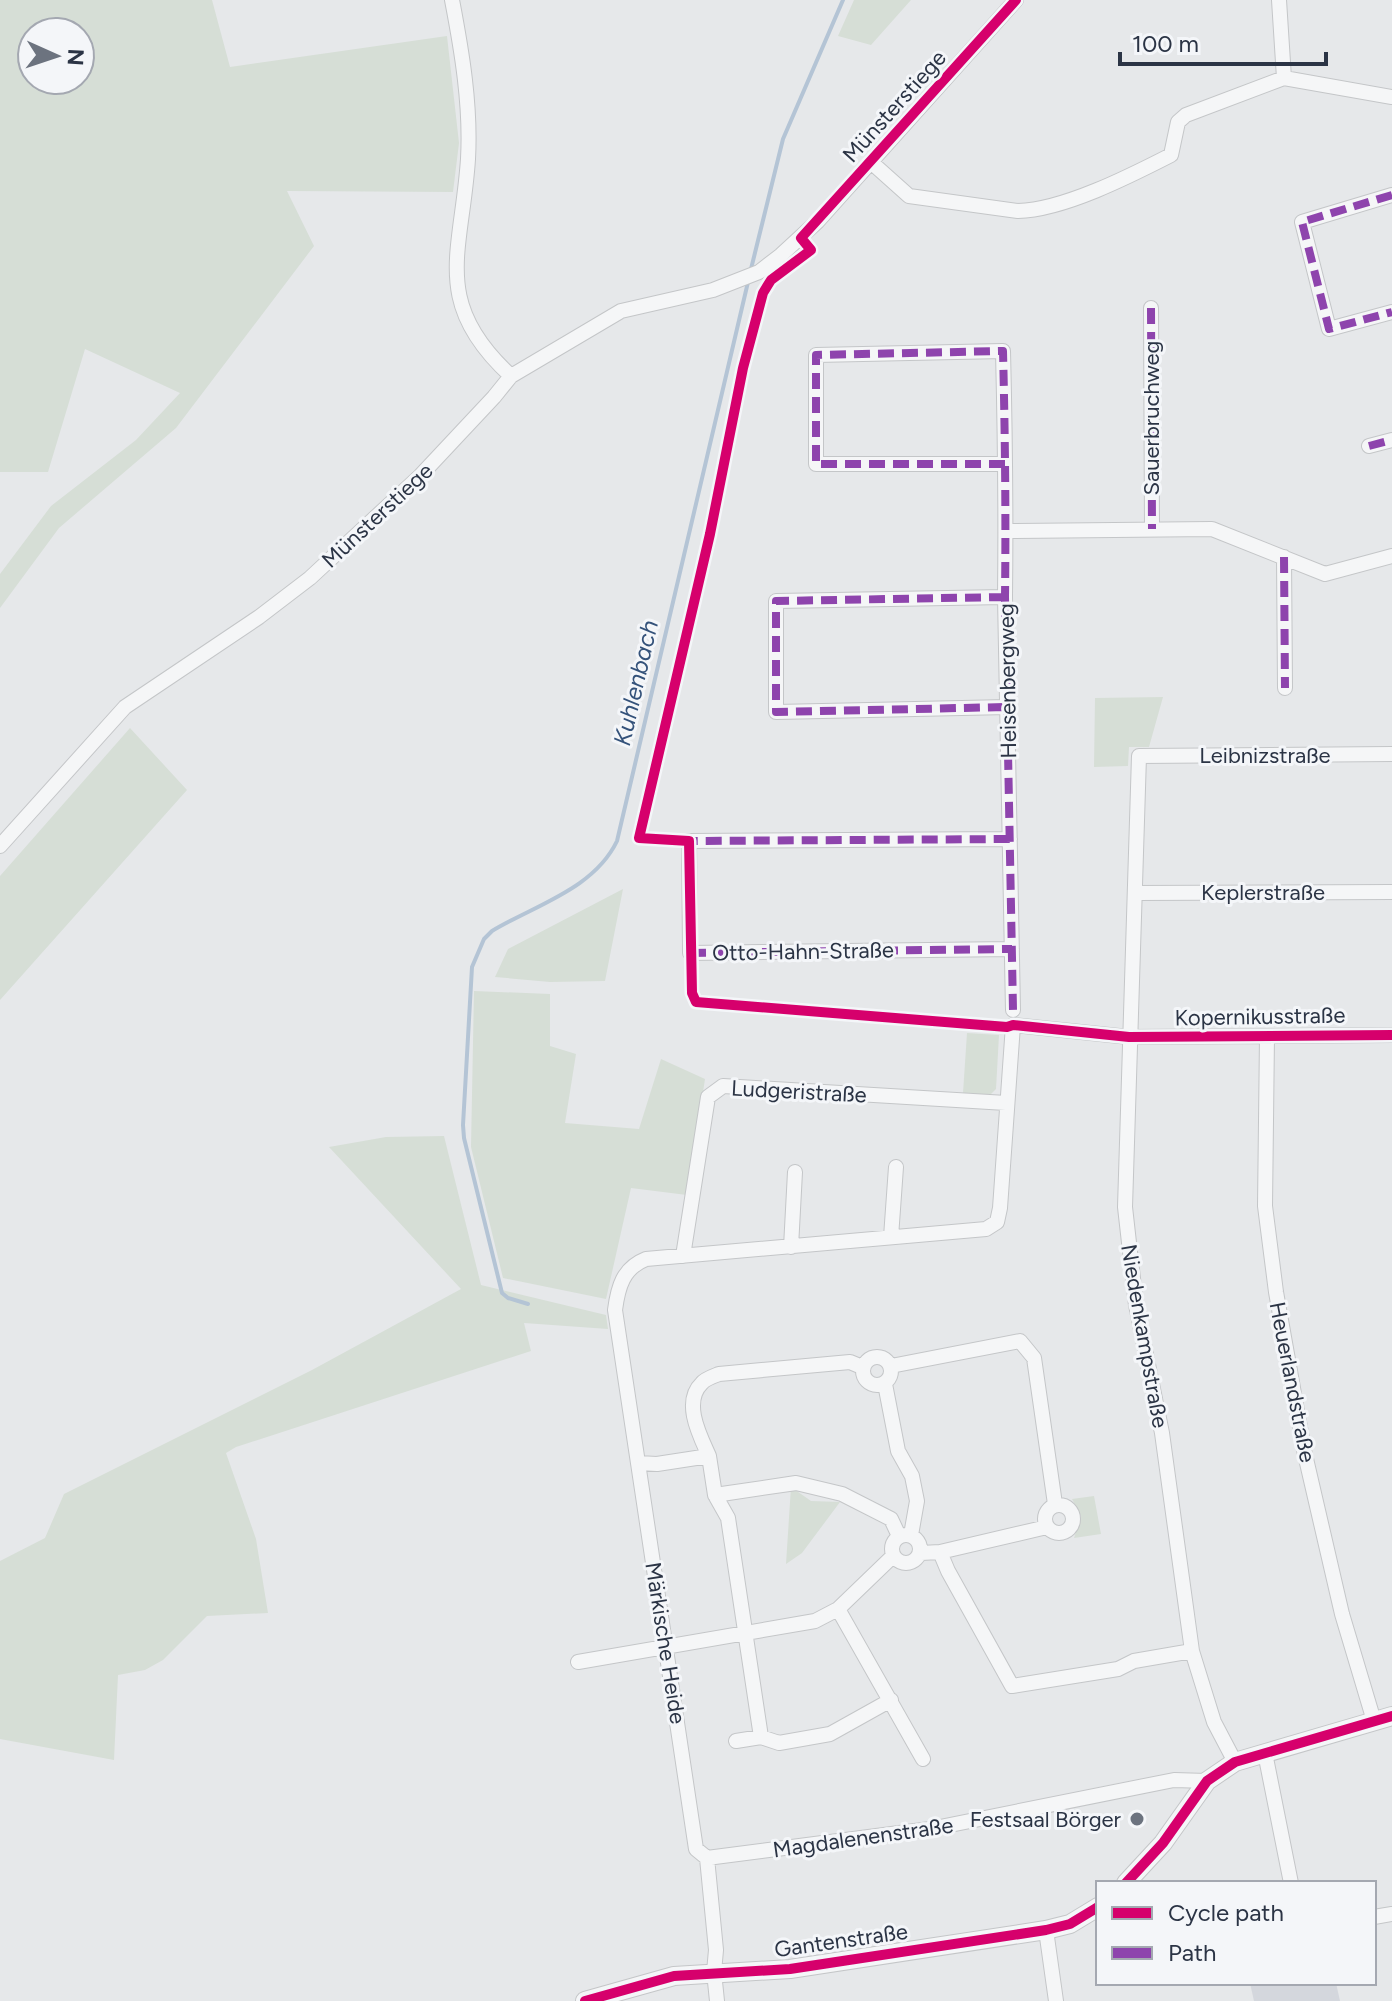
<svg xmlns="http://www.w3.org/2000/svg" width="1392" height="2001" viewBox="0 0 1392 2001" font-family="Figtree,sans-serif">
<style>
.built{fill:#d4d7dd}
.green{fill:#d6ded6;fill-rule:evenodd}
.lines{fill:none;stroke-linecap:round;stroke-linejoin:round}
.stream{stroke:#b4c4d5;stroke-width:4}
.minor-casing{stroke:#c4c6c8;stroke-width:16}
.tertiary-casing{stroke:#c4c6c8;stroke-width:20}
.minor{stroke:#f5f6f7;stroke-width:14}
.tertiary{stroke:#f5f6f7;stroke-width:18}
.quiet{stroke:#8e44ad;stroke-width:8;stroke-dasharray:16 8;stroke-linecap:butt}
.cycleway-casing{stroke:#f4f6f9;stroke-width:15}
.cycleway{stroke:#d6006c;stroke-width:10}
.poi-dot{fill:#6c737f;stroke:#f4f6f9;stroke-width:3}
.labels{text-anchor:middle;stroke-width:6;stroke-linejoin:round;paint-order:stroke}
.street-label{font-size:22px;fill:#2b3445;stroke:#f4f6f9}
.poi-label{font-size:22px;fill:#2b3445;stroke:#f4f6f9;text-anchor:end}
.water-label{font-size:24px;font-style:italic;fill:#34527a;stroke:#f4f6f9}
</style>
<rect width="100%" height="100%" fill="#e6e8ea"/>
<!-- built -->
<path class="built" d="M 1250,1983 L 1336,1983 L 1340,2001 L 1254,2001 Z"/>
<!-- green -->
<path class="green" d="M 0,0 L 212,0 L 230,67 L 447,36 L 459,143 L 453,192 L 287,191 L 314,246 L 176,428 L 59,528 L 0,608 L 0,574 L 51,506 L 136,440 L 180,393 L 85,349 L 48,472 L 0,472 ZM 32,32 L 80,32 L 80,80 L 32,80 Z
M 854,0 L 911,0 L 871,45 L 838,36 Z
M 1163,697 L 1149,747 L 1129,747 L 1128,766 L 1094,767 L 1095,698 Z
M 130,728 L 187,790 L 0,1000 L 0,876 Z
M 623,889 L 605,981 L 550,982 L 495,977 L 508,949 Z
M 474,991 L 550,994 L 550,1046 L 576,1054 L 565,1123 L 639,1129 L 661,1059 L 705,1079 L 687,1195 L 631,1188 L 606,1299 L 503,1278 L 471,1147 Z
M 967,1033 L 999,1035 L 996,1089 L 990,1095 L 963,1093 Z
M 444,1136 L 481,1285 L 606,1315 L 608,1329 L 524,1323 L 531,1351 L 236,1447 L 226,1453 L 256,1539 L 268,1613 L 207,1616 L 163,1660 L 145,1670 L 118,1675 L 114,1760 L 0,1739 L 0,1561 L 45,1538 L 64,1494 L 312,1370 L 461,1289 L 329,1147 L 386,1137 Z
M 791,1487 L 811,1501 L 840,1502 L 802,1553 L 786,1564 Z
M 1094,1496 L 1101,1534 L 1074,1538 L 1081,1516 L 1072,1499 Z"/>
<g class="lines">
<!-- stream -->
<path class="stream" d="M 751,269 L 783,139 L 843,0
M 528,1304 L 508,1298 L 502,1293 L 464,1138 L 463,1125 L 472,967 L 484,939 L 492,931 C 535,905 594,889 617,841 L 748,282"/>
<!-- minor casing -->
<g class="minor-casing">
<path id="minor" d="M 452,0 C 462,52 471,106 468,159 C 462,252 430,302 511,376
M 1284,78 L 1392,97
M 871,162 L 909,196 L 1018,211 C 1063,210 1130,176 1171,155 L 1178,122 L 1186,115 L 1284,78 L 1279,0
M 1392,195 L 1302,222 L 1329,329 L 1392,312
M 1151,308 L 1152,529
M 1369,446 L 1392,440
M 1005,464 L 816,464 L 816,355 L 1003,351 C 1005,433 1006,515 1005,597 L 1013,1010
M 1006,531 L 1212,529 L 1325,574 L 1392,556
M 1284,557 L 1285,688
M 1005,597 L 776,601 L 776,712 L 1008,707
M 1010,839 L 689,841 L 690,953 L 1012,949
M 0,846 L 125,707 L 259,617 L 310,578 L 420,476 L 494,397 L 511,376 L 621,311 L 713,290 L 759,272 L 781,255 L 818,221 L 1016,0
M 1135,893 L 1392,892
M 1267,1036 L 1265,1206 L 1276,1292 L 1304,1450 L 1342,1614 L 1374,1721
M 891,1237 L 896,1167
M 791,1247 L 795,1172
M 683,1256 L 708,1097 L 723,1086 L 1006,1103
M863 1371a14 14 0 1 1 28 0a14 14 0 1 1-28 0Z
M 891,1366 L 1020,1341 L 1034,1358 L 1055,1504
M 885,1384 L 898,1451 L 912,1476 L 917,1501 L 911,1535
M 709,1456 L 715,1495 L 728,1518 L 761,1737
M 638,1463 L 657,1464 L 709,1456 C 700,1436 682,1402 702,1383 C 705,1379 714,1376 719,1374 L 850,1362 L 862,1367
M 715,1495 L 796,1483 L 842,1494 L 891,1519 L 899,1536
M1045 1519a14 14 0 1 1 28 0a14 14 0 1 1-28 0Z
M892 1549a14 14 0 1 1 28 0a14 14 0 1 1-28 0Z
M 940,1552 L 948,1571 L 1012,1686 L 1118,1669 L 1134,1661 L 1192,1651
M 921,1553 L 940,1552 L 1047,1527
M 838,1609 L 923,1759
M 578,1662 L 815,1621 L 838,1609 L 893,1556
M 736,1741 L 761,1737 L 779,1743 L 830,1734 L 891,1700
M 1265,1753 L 1291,1883
M 1235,1762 L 1214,1722 L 1192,1651 L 1162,1433 L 1136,1305 L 1125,1207 L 1139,756 L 1392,754
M 707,1858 L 930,1829 L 1174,1780 L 1207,1781
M 1374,1917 L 1392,1914
M 1046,1930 L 1056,2001
M 717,2001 L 714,1972 L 716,1950 L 707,1858 L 696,1849 L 615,1310 C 618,1287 623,1268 646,1259 L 986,1229 L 997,1222 L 1000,1208 L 1013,1025 L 1129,1037 L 1392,1035"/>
</g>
<!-- tertiary casing -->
<g class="tertiary-casing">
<path id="tertiary" d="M 1126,1883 L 1163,1843 L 1207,1781 L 1235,1762 L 1392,1716
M 585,2001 L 674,1976 L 790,1969 L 1046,1930 L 1070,1924 L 1098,1907"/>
</g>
<!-- minor -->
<use href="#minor" class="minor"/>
<!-- tertiary -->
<use href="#tertiary" class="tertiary"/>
<!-- quiet -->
<path class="quiet" d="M 1392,195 L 1302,222 L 1329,329 L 1392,312
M 1151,308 L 1152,529
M 1369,446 L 1392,440
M 1005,464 L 816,464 L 816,355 L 1003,351 C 1005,433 1006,515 1005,597 L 1013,1010
M 1284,557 L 1285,688
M 1005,597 L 776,601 L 776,712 L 1008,707
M 682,839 L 689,841 L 1010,839
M 690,953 L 1012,949"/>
<!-- cycleway casing -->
<g class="cycleway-casing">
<path id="cycleway" d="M 1016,0 L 801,238 L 811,250 L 771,280 L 763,293 L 743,368 L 710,534 L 639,838 L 689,841 L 692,993 L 696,1002 L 1007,1027 L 1013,1025 L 1129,1037 L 1392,1035
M 1126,1883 L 1163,1843 L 1207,1781 L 1235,1762 L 1392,1716
M 585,2001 L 674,1976 L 790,1969 L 1046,1930 L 1070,1924 L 1098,1907"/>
</g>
<!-- cycleway -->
<use href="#cycleway" class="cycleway"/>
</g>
<!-- markers -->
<circle class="poi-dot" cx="1137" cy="1819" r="8"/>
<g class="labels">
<!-- street labels -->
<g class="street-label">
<text transform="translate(894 106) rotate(-48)" y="8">Münsterstiege</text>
<text transform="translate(1151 418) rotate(-90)" y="8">Sauerbruchweg</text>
<text transform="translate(377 515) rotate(-43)" y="8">Münsterstiege</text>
<text transform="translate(1007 681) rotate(-91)" y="8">Heisenbergweg</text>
<text x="1265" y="763">Leibnizstraße</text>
<text x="1263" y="900">Keplerstraße</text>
<text transform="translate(803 951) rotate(-1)" y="8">Otto-Hahn-Straße</text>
<text transform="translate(1260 1016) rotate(-1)" y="8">Kopernikusstraße</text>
<text transform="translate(799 1091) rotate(3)" y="8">Ludgeristraße</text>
<text transform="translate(1145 1336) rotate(80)" y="8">Niedenkampstraße</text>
<text transform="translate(1293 1382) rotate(79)" y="8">Heuerlandstraße</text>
<text transform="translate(666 1643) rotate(81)" y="8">Märkische Heide</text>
<text transform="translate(863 1837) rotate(-8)" y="8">Magdalenenstraße</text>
<text transform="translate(841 1940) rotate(-8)" y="8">Gantenstraße</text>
</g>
<!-- poi labels -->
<g class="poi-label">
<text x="1121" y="1827">Festsaal Börger</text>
</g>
<!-- water labels -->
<g class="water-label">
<text transform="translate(636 683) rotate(-77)" y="8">Kuhlenbach</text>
</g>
</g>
<!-- legend -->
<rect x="1096" y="1881" width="280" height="104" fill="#f4f6f9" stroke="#a4a8b1" stroke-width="2"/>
<rect x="1112" y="1907" width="40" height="12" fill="#d6006c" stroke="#a4a8b1" stroke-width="2"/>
<text x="1168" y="1921" font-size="24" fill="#2b3445">Cycle path</text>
<rect x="1112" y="1947" width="40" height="12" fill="#8e44ad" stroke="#a4a8b1" stroke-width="2"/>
<text x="1168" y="1961" font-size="24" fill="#2b3445">Path</text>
<!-- north arrow -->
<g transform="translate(56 56) rotate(93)"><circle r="38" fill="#f4f6f9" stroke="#a4a8b1" stroke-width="2"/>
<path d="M0-6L14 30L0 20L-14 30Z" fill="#6c737f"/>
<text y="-12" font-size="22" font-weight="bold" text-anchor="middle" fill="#2b3445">N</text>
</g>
<!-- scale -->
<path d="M1120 52v12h206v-12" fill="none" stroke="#2b3445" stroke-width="4"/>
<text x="1132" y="52" font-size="24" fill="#2b3445" stroke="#f4f6f9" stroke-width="6" paint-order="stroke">100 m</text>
</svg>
